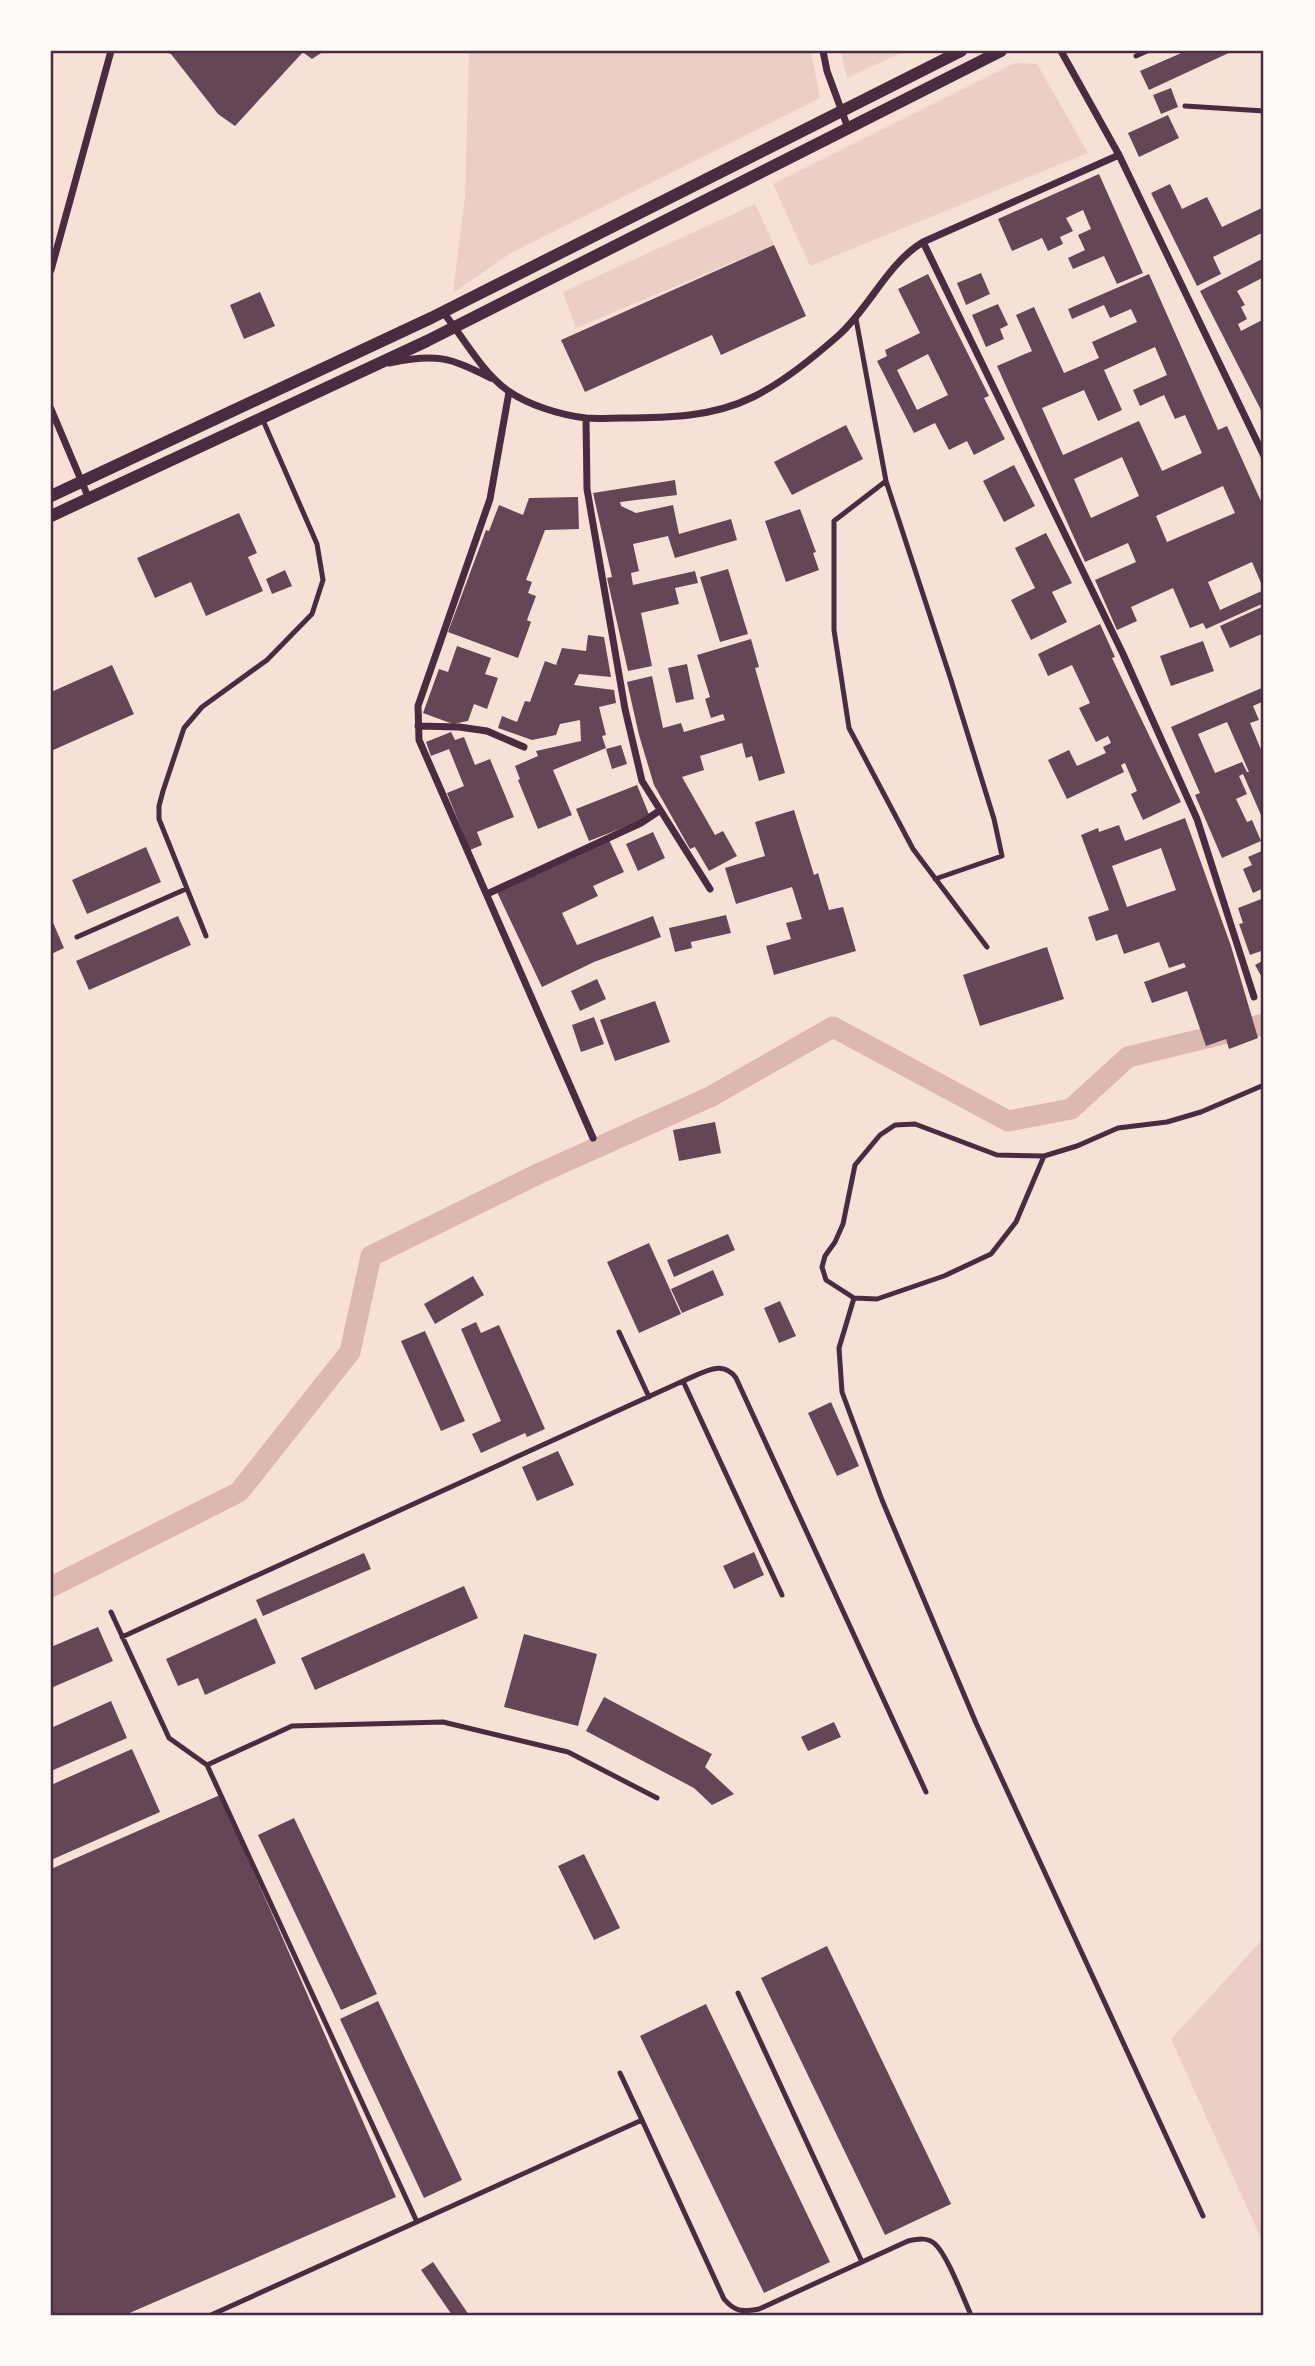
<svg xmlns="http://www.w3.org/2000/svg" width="1315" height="2366" viewBox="0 0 1315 2366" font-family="'Source Sans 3',sans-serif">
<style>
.green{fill:#ebcfc5}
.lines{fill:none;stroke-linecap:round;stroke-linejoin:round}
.canal{stroke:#dcb8b0;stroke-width:21}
.building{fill:#644757;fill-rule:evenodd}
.service{stroke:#4a2c40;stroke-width:5}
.minor{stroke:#4a2c40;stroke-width:7}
.tertiary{stroke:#4a2c40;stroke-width:12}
.neatline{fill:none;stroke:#4a2c40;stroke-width:2.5}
</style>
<rect width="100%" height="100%" fill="#f7e1d7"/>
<!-- green -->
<path class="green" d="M 469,51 L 811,51 L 820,98 L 511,253 L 453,293 L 465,196 Z
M 841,51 L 905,51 L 847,78 Z
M 1015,63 L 1037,64 L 1088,153 L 810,266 L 773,184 Z
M 755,204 L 774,245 L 576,328 L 563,292 Z
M 1264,1938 L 1264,2245 L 1171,2039 Z"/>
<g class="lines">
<!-- canal -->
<path class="canal" d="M 51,1587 L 239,1492 L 350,1352 L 371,1256 L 540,1173 L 710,1097 L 833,1027 L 1008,1121 L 1071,1109 L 1128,1057 L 1264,1024"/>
</g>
<!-- building -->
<path class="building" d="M 163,51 L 304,51 L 235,126 L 218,114 L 171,54 Z
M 306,51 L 324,51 L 312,59 L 304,53 Z
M 1186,51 L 1233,51 L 1149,90 L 1140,71 Z
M 1171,88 L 1178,107 L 1161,114 L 1153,95 Z
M 1168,115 L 1179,138 L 1139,157 L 1128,133 Z
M 1099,174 L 1143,273 L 1117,284 L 1104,256 L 1073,269 L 1068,258 L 1085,250 L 1078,235 L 1091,229 L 1083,210 L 1066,218 L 1073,231 L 1060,237 L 1063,244 L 1048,251 L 1042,238 L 1012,251 L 998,219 Z
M 1170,184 L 1182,209 L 1207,197 L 1222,227 L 1264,207 L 1264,232 L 1213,257 L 1221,274 L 1197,286 L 1151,193 Z
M 774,245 L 806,316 L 721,355 L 712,335 L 585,392 L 561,340 Z
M 1264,258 L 1264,277 L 1237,291 L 1245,305 L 1241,307 L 1247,319 L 1238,324 L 1241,331 L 1264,319 L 1264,416 L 1200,291 Z
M 981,273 L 990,294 L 966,305 L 957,283 Z
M 928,274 L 989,396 L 984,398 L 1005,439 L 974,455 L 967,441 L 949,450 L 935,423 L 914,433 L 877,361 L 887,356 L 885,350 L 920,333 L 898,289 ZM 928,354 L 948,395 L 917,410 L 897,370 Z
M 1149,274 L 1218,430 L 1227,426 L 1264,508 L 1264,590 L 1252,562 L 1208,582 L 1220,610 L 1264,590 L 1264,603 L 1206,629 L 1203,623 L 1190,628 L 1173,588 L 1131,607 L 1137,621 L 1117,630 L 1095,580 L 1136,562 L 1128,543 L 1085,562 L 997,366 L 1032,351 L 1016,315 L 1034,307 L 1064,373 L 1099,358 L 1092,342 L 1137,322 L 1131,309 L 1110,318 L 1104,305 L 1072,319 L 1068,309 ZM 1155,347 L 1167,375 L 1133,390 L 1140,406 L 1164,395 L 1175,419 L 1185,415 L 1202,453 L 1162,471 L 1139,421 L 1063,455 L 1042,408 L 1084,390 L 1098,421 L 1122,410 L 1104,370 ZM 1122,457 L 1139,496 L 1091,518 L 1074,479 ZM 1223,486 L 1235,513 L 1167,542 L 1156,516 Z
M 260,292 L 275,326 L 244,339 L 230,305 Z
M 998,304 L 1008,325 L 1000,329 L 1004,339 L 986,347 L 972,315 Z
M 846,425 L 863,459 L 792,495 L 774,462 Z
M 1014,465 L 1035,506 L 1004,522 L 983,481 Z
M 675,480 L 677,495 L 620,502 L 621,506 L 636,513 L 673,505 L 679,534 L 731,519 L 737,540 L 675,558 L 668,536 L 633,544 L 639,571 L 631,573 L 633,585 L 695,571 L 698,583 L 675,588 L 679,604 L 641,613 L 652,666 L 628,671 L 607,578 L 612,577 L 593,493 Z
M 578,497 L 579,529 L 545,530 L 526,580 L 532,582 L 528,593 L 536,596 L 527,620 L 531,622 L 518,658 L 448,632 L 486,530 L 489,531 L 499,505 L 523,515 L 529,498 Z
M 800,509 L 816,552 L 813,553 L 819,570 L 786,582 L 765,521 Z
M 239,513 L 257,553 L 248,557 L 263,591 L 206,616 L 191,582 L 155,598 L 137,558 Z
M 1046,533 L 1072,583 L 1052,592 L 1067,622 L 1031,640 L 1011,600 L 1035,588 L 1015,548 Z
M 728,569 L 748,634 L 720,642 L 700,577 Z
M 285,570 L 292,586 L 272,594 L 266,579 Z
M 1264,606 L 1264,633 L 1230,648 L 1220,626 Z
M 1100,624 L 1115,657 L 1112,658 L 1181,802 L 1143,820 L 1131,794 L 1137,791 L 1125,763 L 1121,765 L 1124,772 L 1067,799 L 1048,760 L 1069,750 L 1077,766 L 1106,753 L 1103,747 L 1111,743 L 1108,736 L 1096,742 L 1079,708 L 1090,703 L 1072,665 L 1048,676 L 1038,654 Z
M 588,635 L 604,637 L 611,677 L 579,674 L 574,685 L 614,690 L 616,703 L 599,707 L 606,735 L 602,736 L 606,748 L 553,770 L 572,815 L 538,829 L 518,780 L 520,779 L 515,766 L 538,756 L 536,751 L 581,741 L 580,720 L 560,724 L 556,735 L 532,740 L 498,728 L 502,716 L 517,722 L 525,701 L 530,702 L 545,661 L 556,665 L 562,648 L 586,651 Z
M 751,639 L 759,667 L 755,668 L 785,773 L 759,781 L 752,756 L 746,758 L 742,743 L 700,756 L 704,770 L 682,777 L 715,835 L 723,831 L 737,856 L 709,871 L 695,847 L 690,849 L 654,785 L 639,735 L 627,682 L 652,676 L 663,728 L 681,723 L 684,732 L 725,720 L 723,714 L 711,718 L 705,699 L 710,697 L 697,655 Z
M 1203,641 L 1214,671 L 1171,686 L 1160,656 Z
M 457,646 L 491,658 L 485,674 L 498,678 L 487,709 L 474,704 L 468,721 L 453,724 L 423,713 L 439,669 L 448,672 Z
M 687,664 L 694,699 L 676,703 L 668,668 Z
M 112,665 L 134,714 L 51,751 L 51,692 Z
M 1264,687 L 1264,701 L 1253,706 L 1259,720 L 1250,723 L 1264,757 L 1264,814 L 1261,815 L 1243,774 L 1239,776 L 1247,794 L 1236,799 L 1247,822 L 1252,820 L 1261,841 L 1222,858 L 1195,795 L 1200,793 L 1171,727 ZM 1227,722 L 1249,772 L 1247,772 L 1242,762 L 1215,773 L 1198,734 Z
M 451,732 L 455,740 L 464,737 L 475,765 L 490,759 L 514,817 L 477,832 L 482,845 L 470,850 L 447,793 L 464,786 L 449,749 L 431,756 L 426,742 Z
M 621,745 L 627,764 L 612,769 L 606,749 Z
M 637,785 L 650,817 L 589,841 L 576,809 Z
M 794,810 L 814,875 L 818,873 L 829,910 L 843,907 L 856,951 L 774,975 L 766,946 L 791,939 L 786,923 L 802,919 L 792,887 L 736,904 L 725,868 L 765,856 L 755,822 Z
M 1185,818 L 1231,946 L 1258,1038 L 1229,1049 L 1226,1039 L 1206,1046 L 1187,991 L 1152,1003 L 1144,982 L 1186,967 L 1184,963 L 1169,968 L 1159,942 L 1124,954 L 1117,934 L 1096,941 L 1088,917 L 1109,910 L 1081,835 L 1098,828 L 1099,832 L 1119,825 L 1125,841 ZM 1161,848 L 1176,890 L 1127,907 L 1112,866 Z
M 653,832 L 665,858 L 638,871 L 626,844 Z
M 609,840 L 624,872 L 593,886 L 598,896 L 562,913 L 577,945 L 653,916 L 661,937 L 594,962 L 542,987 L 497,892 Z
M 146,847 L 161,882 L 87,914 L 72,880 Z
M 1264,850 L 1264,888 L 1253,893 L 1243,869 L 1252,865 L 1248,857 Z
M 1264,898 L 1264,950 L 1250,955 L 1239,924 L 1243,923 L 1238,908 Z
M 726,915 L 731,933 L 691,942 L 692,948 L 675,952 L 669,928 Z
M 178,916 L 191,945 L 89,990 L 76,961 Z
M 51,918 L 64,948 L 51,954 Z
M 1047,947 L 1064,999 L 980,1026 L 963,975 Z
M 1264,960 L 1264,981 L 1255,965 Z
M 597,979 L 606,999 L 580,1011 L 571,991 Z
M 655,1001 L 670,1042 L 615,1061 L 600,1020 Z
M 594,1017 L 604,1044 L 581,1052 L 572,1025 Z
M 715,1122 L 721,1153 L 679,1161 L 673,1130 Z
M 728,1234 L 735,1250 L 674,1277 L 667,1260 Z
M 649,1243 L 681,1314 L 639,1333 L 607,1262 Z
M 713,1270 L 724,1295 L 682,1313 L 671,1289 Z
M 473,1276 L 484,1295 L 435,1324 L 424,1304 Z
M 780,1301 L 796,1336 L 779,1343 L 764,1308 Z
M 476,1322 L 481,1333 L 499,1325 L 545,1429 L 527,1437 L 525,1433 L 481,1453 L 472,1434 L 501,1421 L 461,1329 Z
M 425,1331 L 465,1421 L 441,1431 L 401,1341 Z
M 831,1402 L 859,1466 L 837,1476 L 808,1413 Z
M 558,1451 L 574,1485 L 537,1501 L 522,1467 Z
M 754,1552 L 764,1575 L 734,1589 L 723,1566 Z
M 364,1553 L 371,1569 L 263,1616 L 256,1600 Z
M 464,1586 L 478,1618 L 315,1690 L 301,1658 Z
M 256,1618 L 276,1663 L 205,1695 L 198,1678 L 178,1686 L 166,1659 Z
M 98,1627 L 113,1661 L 51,1688 L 51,1647 Z
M 524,1634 L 597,1654 L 578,1726 L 504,1707 Z
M 604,1697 L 712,1754 L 705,1767 L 734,1794 L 712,1805 L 694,1788 L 586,1731 Z
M 111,1701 L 127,1738 L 51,1771 L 51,1728 Z
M 834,1722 L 841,1737 L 808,1751 L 801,1737 Z
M 132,1749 L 160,1812 L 51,1860 L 51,1785 Z
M 220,1795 L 396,2197 L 125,2315 L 51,2315 L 51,1869 Z
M 294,1818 L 377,1994 L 341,2010 L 258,1835 Z
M 584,1854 L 620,1928 L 594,1940 L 558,1866 Z
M 827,1946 L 951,2204 L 885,2235 L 761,1978 Z
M 378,2001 L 462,2180 L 424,2198 L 340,2019 Z
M 706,2004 L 830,2262 L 764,2293 L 640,2036 Z
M 433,2262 L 469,2315 L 452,2315 L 421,2270 Z"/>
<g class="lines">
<!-- service -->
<path class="service" d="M 1136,56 L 1147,51
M 1185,106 L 1264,111
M 856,319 L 886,481 L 834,521 L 834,630 L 849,728 L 913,849 L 987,947
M 886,481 L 951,680 L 994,819 L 1002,856 L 935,879
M 206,936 L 159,819 L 159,806 L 163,791 L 184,728 L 202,707 L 267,660 L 312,614 L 323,580 L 317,544 L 262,418
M 77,937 L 186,889
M 854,1298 L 877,1299 L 944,1276 L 991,1254 L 1016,1222 L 1044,1156
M 619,1332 L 649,1397
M 683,1381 L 782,1595
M 111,1612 L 169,1738 L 207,1765 L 417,2222
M 122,1637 L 683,1381 C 701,1374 722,1358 736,1378 L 926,1792
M 207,1765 L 292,1726 L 443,1722 L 568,1752 L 657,1798
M 738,1993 L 862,2262
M 620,2073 L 642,2120
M 1203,2216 L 976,1723 L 882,1500 L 842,1392 L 839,1348 L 854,1298 L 826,1280 L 822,1267 L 825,1256 L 835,1242 L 843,1224 L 855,1165 L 880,1135 L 895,1125 L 915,1124 L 997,1155 L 1044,1156 L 1077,1146 L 1118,1128 L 1167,1122 L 1201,1112 L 1264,1085
M 211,2315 L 642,2120 L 724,2299 C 735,2312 742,2312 759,2309 L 908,2241 C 918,2239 928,2237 935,2244 C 948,2256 963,2298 971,2315"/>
<!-- minor -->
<path class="minor" d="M 823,51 L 827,71 L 848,128
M 1061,51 L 1119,155 L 1264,456
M 923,242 L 1123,654 L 1197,819 L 1254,997
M 51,270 L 111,51
M 443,312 C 463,337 481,371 507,390 C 528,405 560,415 586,418 C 598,419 611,418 623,418 C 667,418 713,417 753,397 C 784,382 813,358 839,335 C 870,307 887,264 923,242 L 1119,155
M 389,363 C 436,353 449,357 491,378
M 509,392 L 490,499 L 418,706 L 419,740 L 593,1138
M 51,409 L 89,499
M 586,418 L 587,489 L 625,709 L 642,781 L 710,889
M 418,726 L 459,727 L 487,731 L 524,747
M 487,894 L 641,823 L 659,811"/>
<!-- tertiary -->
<path class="tertiary" d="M 51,496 L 431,318 L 961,51
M 51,516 L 427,341 L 1001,51"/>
</g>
<!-- border -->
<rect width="1315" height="2366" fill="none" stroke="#fffaf5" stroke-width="105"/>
<rect x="52" y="52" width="1210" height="2262" class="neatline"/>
</svg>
